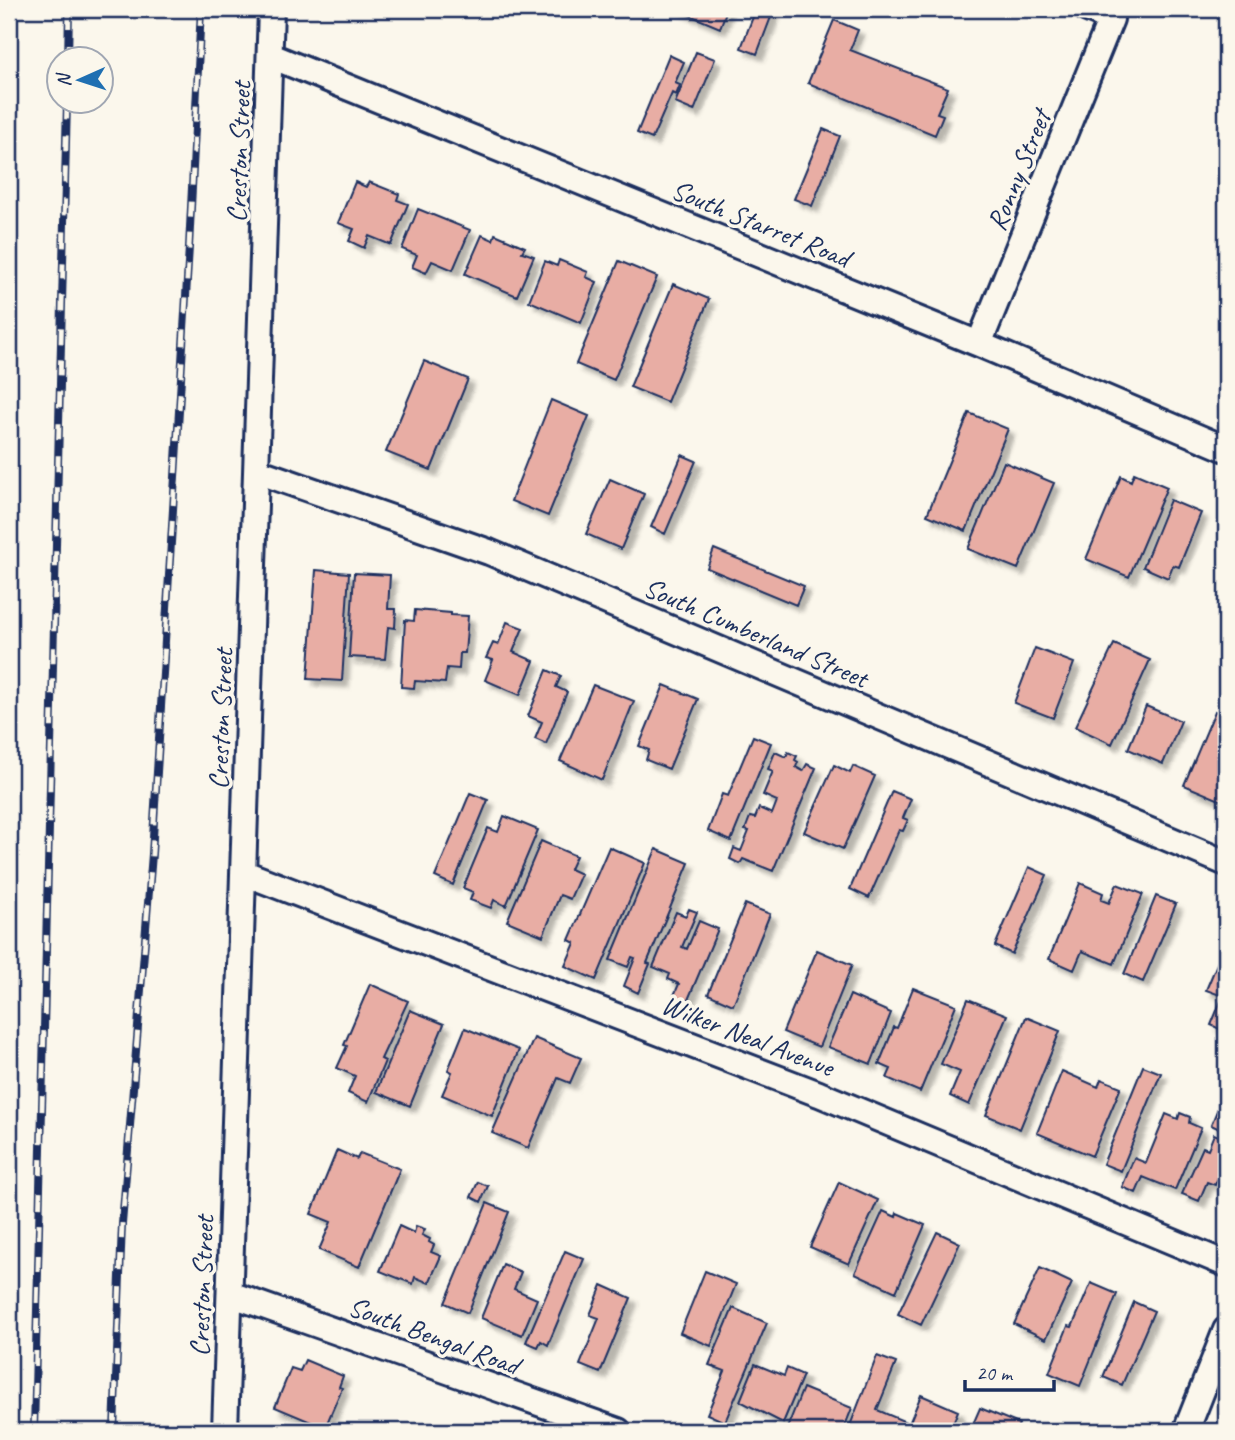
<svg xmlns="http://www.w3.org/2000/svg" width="1235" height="1440" viewBox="0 0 1235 1440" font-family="Caveat,sans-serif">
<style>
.building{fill:#e8ada4;stroke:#1b2f5e;stroke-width:2;filter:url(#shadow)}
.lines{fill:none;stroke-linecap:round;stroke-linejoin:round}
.street-casing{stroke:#1b2f5e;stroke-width:30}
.street{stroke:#fbf7ec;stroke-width:24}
.rail-casing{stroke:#1b2f5e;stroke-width:8}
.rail{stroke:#fbf7ec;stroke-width:5;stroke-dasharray:16;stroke-linecap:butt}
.labels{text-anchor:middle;stroke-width:7;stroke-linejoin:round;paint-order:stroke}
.street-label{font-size:28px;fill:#1b2f5e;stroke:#fbf7ec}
</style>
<defs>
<filter id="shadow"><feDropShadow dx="6" dy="6" stdDeviation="2" flood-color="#0004"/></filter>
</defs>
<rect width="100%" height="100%" fill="#fbf7ec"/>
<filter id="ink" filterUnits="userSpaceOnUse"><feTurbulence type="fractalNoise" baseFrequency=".0143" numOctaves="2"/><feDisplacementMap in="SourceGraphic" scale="14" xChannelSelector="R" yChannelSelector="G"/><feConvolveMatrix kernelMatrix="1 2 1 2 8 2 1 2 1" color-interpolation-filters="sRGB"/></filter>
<g filter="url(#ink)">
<!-- building -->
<path class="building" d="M 675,9 L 727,9 L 720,28 Z
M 756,9 L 774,9 L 757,54 L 741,48 Z
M 834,20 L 858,30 L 850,50 L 948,88 L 937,113 L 943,115 L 935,135 L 808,83 Z
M 696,52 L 715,59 L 694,111 L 675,103 Z
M 669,55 L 684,62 L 675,83 L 680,85 L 676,95 L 672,93 L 652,139 L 637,133 Z
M 823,129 L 840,136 L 812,206 L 794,199 Z
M 355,182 L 366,187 L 369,182 L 399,194 L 397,200 L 408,204 L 391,245 L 369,236 L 364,248 L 349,241 L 354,229 L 338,223 Z
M 418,209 L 470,230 L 453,270 L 432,261 L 426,273 L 412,267 L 417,255 L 402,249 Z
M 495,234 L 525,247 L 522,252 L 534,256 L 517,296 L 465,274 L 482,235 L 493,240 Z
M 559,260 L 588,272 L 586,277 L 597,282 L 581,323 L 529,301 L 545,261 L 557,266 Z
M 619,261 L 657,277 L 614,380 L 576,364 Z
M 673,284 L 709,299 L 667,402 L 630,387 Z
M 424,361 L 468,379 L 431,470 L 386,452 Z
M 551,400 L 589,416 L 548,516 L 511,501 Z
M 969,413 L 1008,429 L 966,531 L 927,515 Z
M 682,455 L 696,461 L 665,534 L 651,527 Z
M 1004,462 L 1054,483 L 1018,569 L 968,549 Z
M 1134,473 L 1167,487 L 1129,577 L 1086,559 L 1121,476 L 1131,481 Z
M 610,479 L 644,494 L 621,549 L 586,534 Z
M 1170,500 L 1201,513 L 1179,567 L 1173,565 L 1168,578 L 1143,567 Z
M 714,549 L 804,586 L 796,605 L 707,568 Z
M 316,570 L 349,573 L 342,681 L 308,679 Z
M 354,573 L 390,575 L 388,609 L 396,609 L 395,628 L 388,627 L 385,659 L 349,657 Z
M 415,610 L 451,613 L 451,615 L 468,616 L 465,653 L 460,653 L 459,669 L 447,668 L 445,683 L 415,681 L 414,688 L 401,687 L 405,620 L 414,621 Z
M 507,622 L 523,628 L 513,652 L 534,661 L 520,695 L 485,680 L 493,660 L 486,658 L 493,643 L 498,645 Z
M 1114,644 L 1150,660 L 1112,744 L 1075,727 Z
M 1035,648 L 1074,663 L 1053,718 L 1014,703 Z
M 547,670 L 561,676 L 556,687 L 567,692 L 546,744 L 535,739 L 542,722 L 528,716 Z
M 593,685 L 634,701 L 602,780 L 560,761 Z
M 664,685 L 698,699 L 669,769 L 646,760 L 649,750 L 639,746 Z
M 1146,706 L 1181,721 L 1163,764 L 1128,749 Z
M 1215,711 L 1226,716 L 1226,790 L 1222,801 L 1184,785 Z
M 753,736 L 771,743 L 731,841 L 708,831 L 722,794 L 728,796 Z
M 775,752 L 786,757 L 788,752 L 797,756 L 795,760 L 798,762 L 796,767 L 803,771 L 807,764 L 816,768 L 773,871 L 743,859 L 740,864 L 730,859 L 734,848 L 741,851 L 749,831 L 745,830 L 750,817 L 755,818 L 759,808 L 772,814 L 777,801 L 763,795 L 773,771 L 768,769 Z
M 834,765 L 850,773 L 853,766 L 875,776 L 843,849 L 804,832 Z
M 892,791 L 911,799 L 903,818 L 908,820 L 903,831 L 899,830 L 869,898 L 850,889 Z
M 470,793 L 488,800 L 453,885 L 435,877 Z
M 504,816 L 538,830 L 506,906 L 494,900 L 491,908 L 470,900 L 473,892 L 463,888 L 488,828 L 498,832 Z
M 541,841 L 576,856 L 570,869 L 581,874 L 570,899 L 560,895 L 543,936 L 507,921 Z
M 609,847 L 645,863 L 596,980 L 565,966 L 575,943 L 569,940 Z
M 656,849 L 689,863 L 647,963 L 650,964 L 638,993 L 624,986 L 635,958 L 632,957 L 628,967 L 610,960 Z
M 1029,867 L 1047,875 L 1012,954 L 995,946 Z
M 1080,883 L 1103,893 L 1101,900 L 1109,903 L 1117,884 L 1143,894 L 1114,964 L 1082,951 L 1074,970 L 1049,959 Z
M 1156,896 L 1176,904 L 1143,982 L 1124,974 Z
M 745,904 L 770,914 L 733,1005 L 708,994 Z
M 689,909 L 697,912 L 682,947 L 687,949 L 699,921 L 718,929 L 685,1007 L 671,1002 L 679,984 L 668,979 L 670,974 L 653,967 L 676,912 L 686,916 Z
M 817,950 L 852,965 L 819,1047 L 783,1032 Z
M 1222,952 L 1226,953 L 1226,1032 L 1211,1025 L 1223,996 L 1206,990 Z
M 370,984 L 408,1001 L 381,1059 L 385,1061 L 368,1102 L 348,1093 L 355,1076 L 337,1068 L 347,1046 L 344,1045 Z
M 913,988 L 956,1005 L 920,1092 L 887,1078 L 891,1069 L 879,1064 L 894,1027 L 897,1028 Z
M 850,995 L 891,1013 L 871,1064 L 828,1047 Z
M 968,999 L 1007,1015 L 969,1105 L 950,1096 L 960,1072 L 941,1064 Z
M 410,1010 L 444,1024 L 410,1106 L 376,1092 Z
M 1026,1017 L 1060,1031 L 1020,1129 L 986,1115 Z
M 465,1028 L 519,1050 L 492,1116 L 442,1095 L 452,1072 L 448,1070 Z
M 534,1038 L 581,1058 L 570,1083 L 558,1078 L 528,1148 L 492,1133 Z
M 1143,1066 L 1161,1073 L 1121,1171 L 1103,1164 Z
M 1062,1071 L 1098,1087 L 1101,1079 L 1121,1087 L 1092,1156 L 1037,1133 Z
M 1226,1089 L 1226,1184 L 1217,1180 L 1215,1185 L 1207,1182 L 1199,1201 L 1182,1194 L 1203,1147 L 1208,1149 L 1214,1134 L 1221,1137 L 1224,1131 L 1211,1125 Z
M 1180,1113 L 1190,1117 L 1189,1123 L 1201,1128 L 1175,1190 L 1143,1177 L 1136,1193 L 1122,1187 L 1134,1158 L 1146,1163 L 1166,1114 L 1178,1119 Z
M 337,1150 L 357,1159 L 360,1153 L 400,1169 L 359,1267 L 319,1250 L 331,1222 L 311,1214 Z
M 478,1182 L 488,1186 L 481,1202 L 471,1197 Z
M 839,1182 L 878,1200 L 849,1264 L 810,1247 Z
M 487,1203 L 509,1212 L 468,1313 L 445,1303 Z
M 883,1211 L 896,1217 L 897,1213 L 925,1225 L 896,1292 L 855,1273 Z
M 399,1226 L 414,1233 L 416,1226 L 425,1229 L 422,1235 L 430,1239 L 429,1242 L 434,1245 L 431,1252 L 441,1256 L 429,1283 L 415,1277 L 413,1284 L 380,1271 Z
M 937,1232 L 960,1243 L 921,1325 L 898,1314 Z
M 565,1251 L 584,1259 L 548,1345 L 541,1341 L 538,1347 L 526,1342 Z
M 503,1264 L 521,1272 L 514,1289 L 537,1299 L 522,1335 L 481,1318 Z
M 1040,1268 L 1072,1283 L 1046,1339 L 1014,1324 Z
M 705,1271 L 736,1284 L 711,1346 L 680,1333 Z
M 1091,1283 L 1117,1294 L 1080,1386 L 1049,1373 L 1068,1326 L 1072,1327 Z
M 602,1285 L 631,1298 L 600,1373 L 580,1365 L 599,1318 L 590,1315 Z
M 1134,1302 L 1154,1311 L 1122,1385 L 1103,1377 Z
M 733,1308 L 767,1323 L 725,1422 L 707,1414 L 725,1371 L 709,1365 Z
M 877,1356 L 896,1363 L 877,1410 L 906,1422 L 902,1431 L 848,1431 Z
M 305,1360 L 343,1376 L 339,1387 L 342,1388 L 325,1428 L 275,1407 L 291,1368 L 300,1371 Z
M 755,1364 L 784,1376 L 787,1368 L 803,1375 L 783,1423 L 740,1401 Z
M 803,1388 L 852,1408 L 843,1431 L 786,1431 Z
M 921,1395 L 958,1411 L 951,1428 L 959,1431 L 906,1431 Z
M 980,1408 L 1019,1424 L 1016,1431 L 970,1431 Z"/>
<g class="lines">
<!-- street casing -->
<g class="street-casing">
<path id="street" d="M 271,56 L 979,344 L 1226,449
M 979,344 L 1111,19 L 1087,9
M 257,471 L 489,552 L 1226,863
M 244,873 L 819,1094 L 1226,1264
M 230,1294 L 618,1431
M 225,1431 L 271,9
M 1186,1431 L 1226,1330"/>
</g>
<!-- street -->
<use href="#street" class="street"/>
<!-- rail casing -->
<g class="rail-casing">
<path id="rail" d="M 68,60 L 69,9
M 34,1431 L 67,102
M 114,1431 L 122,1224 L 152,854 L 189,247 L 201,9"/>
</g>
<!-- rail -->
<use href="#rail" class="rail"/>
</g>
</g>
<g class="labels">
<!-- street labels -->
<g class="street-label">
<text transform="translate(238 152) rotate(-88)" y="10">Creston Street</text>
<text transform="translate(1018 170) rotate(-68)" y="10">Ronny Street</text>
<text transform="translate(761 223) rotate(22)" y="10">South Starret Road</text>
<text transform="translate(756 632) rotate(23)" y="10">South Cumberland Street</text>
<text transform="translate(220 719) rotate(-88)" y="10">Creston Street</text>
<text transform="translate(748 1035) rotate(21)" y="10">Wilker Neal Avenue</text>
<text transform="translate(201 1286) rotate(-88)" y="10">Creston Street</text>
<text transform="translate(434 1335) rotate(20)" y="10">South Bengal Road</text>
</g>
</g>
<!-- margin -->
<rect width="1235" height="1440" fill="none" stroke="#fbf7ec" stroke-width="35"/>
<rect x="18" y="18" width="1200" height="1405" fill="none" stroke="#1b2f5e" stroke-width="2.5" filter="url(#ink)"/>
<!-- north arrow -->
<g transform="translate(80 80) rotate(267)"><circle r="33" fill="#fbf7ec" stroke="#a1a7b3" stroke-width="2"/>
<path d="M0-5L12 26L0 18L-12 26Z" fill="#1f6fb2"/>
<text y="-10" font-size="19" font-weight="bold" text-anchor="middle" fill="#1b2f5e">N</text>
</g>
<!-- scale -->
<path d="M965 1380v10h89v-10" fill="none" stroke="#1b2f5e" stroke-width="3.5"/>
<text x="976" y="1380" font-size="21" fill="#1b2f5e" stroke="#fbf7ec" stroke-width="5" paint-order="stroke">20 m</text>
</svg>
